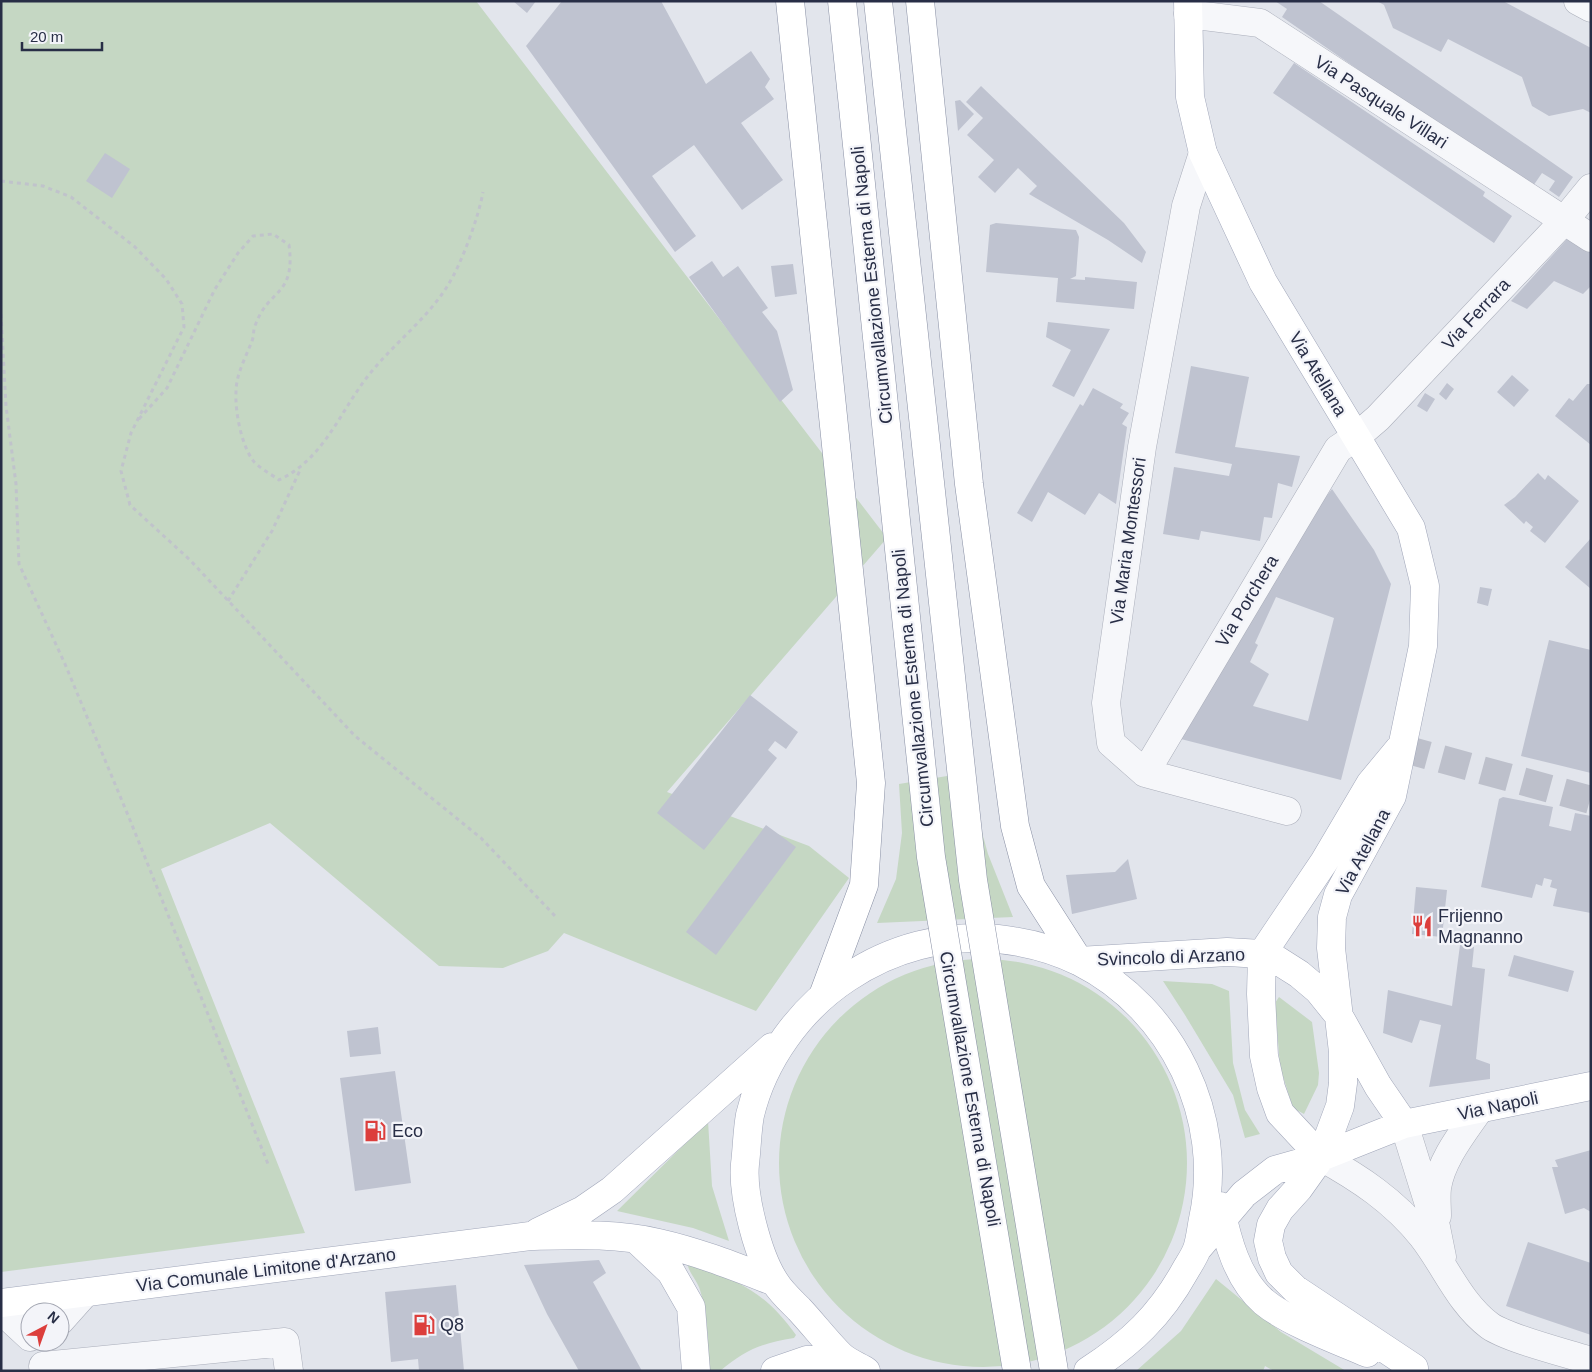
<svg xmlns="http://www.w3.org/2000/svg" width="1592" height="1372" viewBox="0 0 1592 1372" font-family="Arial,sans-serif">
<style>
.green{fill:#c5d7c3}
.building{fill:#bfc3d0;fill-rule:evenodd}
.lines{fill:none;stroke-linecap:round;stroke-linejoin:round}
.minor-tunnel{stroke:#bdc0cb;stroke-width:28;stroke-dasharray:28 14;stroke-linecap:butt}
.minor-casing{stroke:#aaaeba;stroke-width:29}
.major-casing{stroke:#a0a6b9;stroke-width:29}
.highway-casing{stroke:#888fa4;stroke-width:29}
.path{stroke:#c0c3cb;stroke-width:3;stroke-dasharray:4 4;stroke-linecap:butt}
.minor{stroke:#f6f7fa;stroke-width:28}
.major{stroke:#fff;stroke-width:28}
.highway{stroke:#fff;stroke-width:28}
.highway-bridge-casing{stroke:#888fa4;stroke-width:29;stroke-linecap:butt}
.highway-bridge{stroke:#fff;stroke-width:28}
.labels{text-anchor:middle;stroke-width:4.5;stroke-linejoin:round;paint-order:stroke}
.street-label{font-size:18px;fill:#282e46;stroke:#f3f4f9}
.poi-label{font-size:18px;fill:#282e46;stroke:#f3f4f9;text-anchor:start}
</style>
<rect width="100%" height="100%" fill="#e2e5ec"/>
<!-- green -->
<path class="green" d="M 1,1 L 476,1 L 887,538 L 667,792 L 809,846 L 849,878 L 756,1011 L 564,933 L 548,951 L 503,968 L 439,966 L 270,823 L 161,869 L 305,1233 L 1,1272 Z
M 971,772 L 978,818 L 988,854 L 1013,917 L 877,923 L 896,879 L 902,833 L 899,784 Z
M779 1163a204 204 0 1 1 408 0a204 204 0 1 1-408 0Z
M 1163,981 L 1212,984 L 1229,991 L 1233,1063 L 1245,1110 L 1260,1134 L 1245,1138 L 1233,1095 L 1185,1015 Z
M 1279,997 L 1312,1022 L 1319,1073 L 1318,1085 L 1304,1114 L 1293,1108 L 1280,1067 L 1275,1003 Z
M 708,1121 L 712,1186 L 729,1241 L 693,1228 L 617,1211 Z
M 687,1262 C 737,1281 763,1289 796,1335 L 794,1338 C 762,1343 745,1350 720,1371 L 707,1371 C 709,1344 708,1316 700,1290 C 697,1280 688,1272 687,1262 Z
M 1216,1279 L 1281,1332 L 1346,1371 L 1274,1371 L 1265,1366 L 1263,1371 L 1136,1371 L 1181,1331 Z"/>
<!-- building -->
<path class="building" d="M 513,1 L 536,1 L 527,13 Z
M 562,1 L 661,1 L 706,84 L 751,51 L 770,79 L 765,87 L 774,99 L 741,123 L 783,180 L 742,210 L 694,145 L 652,176 L 696,236 L 675,252 L 526,46 Z
M 1275,1 L 1319,1 L 1573,177 L 1559,197 L 1549,190 L 1555,181 L 1542,173 L 1531,189 L 1282,17 L 1287,9 Z
M 1377,1 L 1503,1 L 1591,48 L 1591,113 L 1583,109 L 1549,116 L 1532,106 L 1522,77 L 1448,39 L 1441,52 L 1393,28 L 1384,5 Z
M 1294,63 L 1485,192 L 1483,196 L 1512,216 L 1494,243 L 1273,93 Z
M 981,86 L 1124,223 L 1146,252 L 1142,263 L 1108,240 L 1029,194 L 1037,186 L 1018,168 L 995,193 L 978,177 L 994,160 L 967,135 L 983,118 L 966,102 Z
M 960,100 L 974,114 L 958,131 L 955,101 Z
M 105,153 L 130,169 L 112,198 L 86,181 Z
M 996,223 L 1076,230 L 1079,237 L 1076,276 L 1070,279 L 1085,280 L 1085,277 L 1137,282 L 1134,309 L 1056,302 L 1058,278 L 986,272 L 990,225 Z
M 1569,237 L 1591,248 L 1591,286 L 1583,294 L 1554,281 L 1527,309 L 1511,301 Z
M 712,261 L 723,277 L 738,266 L 768,308 L 762,312 L 777,331 L 793,390 L 780,402 L 689,277 Z
M 793,264 L 797,294 L 775,297 L 771,266 Z
M 1048,322 L 1110,329 L 1074,397 L 1052,386 L 1071,350 L 1046,337 Z
M 1191,366 L 1249,377 L 1235,447 L 1300,456 L 1292,487 L 1278,483 L 1272,518 L 1264,517 L 1260,541 L 1201,531 L 1199,540 L 1163,534 L 1174,467 L 1229,476 L 1232,464 L 1175,453 Z
M 1512,375 L 1529,390 L 1514,407 L 1497,392 Z
M 1447,383 L 1454,389 L 1446,400 L 1439,394 Z
M 1587,384 L 1591,384 L 1591,445 L 1555,416 L 1569,398 L 1573,401 Z
M 1093,388 L 1123,404 L 1120,408 L 1129,413 L 1122,424 L 1127,427 L 1116,504 L 1099,493 L 1085,515 L 1048,492 L 1032,522 L 1017,513 L 1080,404 L 1083,406 Z
M 1425,393 L 1435,399 L 1427,412 L 1417,406 Z
M 1538,473 L 1545,480 L 1548,475 L 1579,501 L 1545,543 L 1530,531 L 1533,527 L 1526,521 L 1524,524 L 1504,505 L 1515,497 Z
M 1332,489 L 1374,550 L 1391,584 L 1341,780 L 1177,738 L 1308,520 ZM 1276,597 L 1334,618 L 1308,721 L 1253,706 L 1269,674 L 1250,662 L 1258,645 L 1255,643 Z
M 1591,538 L 1591,589 L 1565,567 Z
M 1480,587 L 1492,589 L 1488,606 L 1477,603 Z
M 1549,640 L 1591,650 L 1591,773 L 1521,756 Z
M 750,695 L 798,732 L 786,749 L 775,741 L 768,750 L 777,758 L 704,850 L 657,813 Z
M 1503,797 L 1553,807 L 1549,826 L 1571,831 L 1575,813 L 1591,816 L 1591,913 L 1553,906 L 1557,889 L 1550,887 L 1552,880 L 1544,878 L 1542,886 L 1536,884 L 1532,898 L 1481,887 L 1499,799 Z
M 766,825 L 796,847 L 716,955 L 686,932 Z
M 1128,859 L 1137,899 L 1072,914 L 1066,875 L 1115,872 Z
M 1416,887 L 1447,890 L 1442,937 L 1412,934 Z
M 1460,945 L 1474,947 L 1472,967 L 1485,969 L 1476,1059 L 1490,1064 L 1490,1079 L 1429,1087 L 1441,1025 L 1420,1020 L 1412,1043 L 1383,1033 L 1388,990 L 1452,1006 Z
M 1514,955 L 1574,971 L 1568,992 L 1508,976 Z
M 378,1027 L 381,1054 L 350,1057 L 347,1031 Z
M 395,1071 L 411,1183 L 355,1191 L 340,1078 Z
M 1591,1150 L 1591,1212 L 1584,1208 L 1565,1214 L 1552,1167 L 1558,1167 L 1555,1160 Z
M 1528,1242 L 1591,1263 L 1591,1335 L 1506,1306 Z
M 599,1260 L 606,1273 L 593,1282 L 642,1371 L 579,1371 L 547,1314 L 524,1265 Z
M 456,1285 L 464,1371 L 419,1371 L 418,1359 L 391,1362 L 385,1292 Z"/>
<g class="lines">
<!-- minor-tunnel -->
<path class="minor-tunnel" d="M 1401,748 L 1591,800"/>
<!-- minor casing -->
<g class="minor-casing">
<path id="minor" d="M 1578,1 L 1591,8
M 1188,14 L 1260,23 L 1591,238
M 1203,153 L 1186,206 L 1142,447 L 1106,703 L 1111,743 L 1145,773 L 1287,811
M 1145,773 L 1338,449 L 1356,437 L 1378,418 L 1563,222 L 1591,188
M 1404,1124 L 1436,1227 L 1442,1257
M 1321,1157 C 1359,1178 1394,1201 1422,1236 C 1445,1265 1459,1303 1490,1326 C 1509,1339 1566,1353 1591,1361
M 1437,1216 C 1437,1207 1436,1197 1437,1188 C 1441,1160 1463,1133 1478,1111
M 1,1310 L 30,1337
M 60,1321 L 85,1293
M 43,1366 L 285,1342 L 289,1371"/>
</g>
<!-- major casing -->
<g class="major-casing">
<path id="major" d="M 1188,1 L 1190,97 L 1203,153 L 1263,282 L 1411,528 L 1425,586 L 1423,646 L 1392,796 L 1338,895 L 1332,917 L 1331,948 L 1343,1052 L 1343,1083 L 1340,1106 L 1321,1157 L 1299,1188 L 1280,1209 L 1271,1225 L 1268,1241 L 1272,1258 L 1279,1273 L 1295,1289 L 1414,1368
M 1079,961 L 1227,952 L 1262,954 L 1277,960 L 1299,974 L 1318,990 L 1339,1016 L 1378,1086 L 1404,1124
M 1321,1157 L 1280,1113 L 1271,1088 L 1264,1056 L 1261,994 L 1262,954 L 1324,862 L 1370,784 L 1399,749
M 1220,1206 C 1227,1239 1237,1279 1264,1302 C 1288,1322 1337,1340 1367,1353
M 538,1232 L 583,1210 L 612,1190 L 772,1047
M 637,1240 L 671,1272 L 691,1307 L 696,1371
M 1198,1248 L 1244,1194 L 1275,1170 L 1321,1157 L 1404,1124 L 1591,1086
M 1,1303 L 530,1236 C 573,1235 617,1233 659,1243 C 699,1252 736,1267 775,1282
M 775,1371 L 807,1360 L 842,1357 L 849,1367
M 866,1371 C 858,1366 847,1362 840,1355 C 826,1341 813,1324 799,1309 C 791,1301 781,1292 775,1282 C 758,1256 742,1195 745,1164 C 747,1148 747,1131 750,1115 C 763,1060 800,1009 847,978 C 891,948 944,934 998,939 C 1026,942 1054,949 1080,962 C 1173,1009 1225,1118 1203,1219 C 1201,1229 1200,1240 1197,1249 C 1194,1257 1189,1264 1185,1271 C 1160,1316 1131,1343 1088,1371"/>
</g>
<!-- highway casing -->
<g class="highway-casing">
<path id="highway" d="M 790,1 L 871,783 L 864,885 L 824,993
M 920,1 L 969,484 L 1015,826 L 1031,886 L 1079,961"/>
</g>
<!-- path -->
<path class="path" d="M 1,181 L 43,186 L 71,197 L 135,247 L 166,279 L 182,304 L 184,327 L 131,433 L 121,471 L 130,505 L 190,560 L 355,736 L 481,838 L 556,917
M 1,314 L 6,406 L 16,484 L 19,564 L 65,664 L 130,820 L 268,1164
M 139,419 L 167,388 L 215,289 L 238,253 L 253,236 L 273,234 L 289,245 C 296,297 268,288 255,326 C 253,331 254,336 252,341 C 246,357 236,374 236,392 C 235,411 241,443 252,459 C 257,467 271,474 279,480 C 323,459 338,416 365,380 C 390,346 426,321 448,285 C 461,265 479,216 483,192
M 228,601 L 272,531 L 301,468"/>
<!-- minor -->
<use href="#minor" class="minor"/>
<!-- major -->
<use href="#major" class="major"/>
<!-- highway -->
<use href="#highway" class="highway"/>
<!-- highway-bridge casing -->
<g class="highway-bridge-casing">
<path id="highway-bridge" d="M 842,1 L 931,857 L 1017,1371
M 878,1 L 973,880 L 1054,1371"/>
</g>
<!-- highway-bridge -->
<use href="#highway-bridge" class="highway-bridge"/>
</g>
<!-- icons -->
<defs>
<g id="restaurant-bare" transform="scale(1.725)"><path d="M-5-6h1v4h1v-4h1v4h1v-4h1v5L-1.5 .5V6h-2V.5L-5-1ZM5-6V6H3V1.5H1.5Q1.5-4 5-6Z" fill="#dc3e3c" stroke="#f3f4f9" stroke-width="2.5" paint-order="stroke"/></g>
<g id="fuel-bare" transform="scale(1.725)"><path d="M-5.5-6h7V0h2V4h1.3V-2.5L3-4.5l.8-.8L6-3V5H2.5V1h-1V6h-7ZM-4.2-4.7v3.2H.2V-4.7Z" fill="#dc3e3c" stroke="#f3f4f9" stroke-width="2.5" paint-order="stroke"/></g>
</defs>
<g fill-rule="evenodd">
<use href="#restaurant-bare" x="1422" y="926"/>
<use href="#fuel-bare" x="375" y="1131"/>
<use href="#fuel-bare" x="424" y="1325"/>
</g>
<g class="labels">
<!-- street labels -->
<g class="street-label">
<text transform="translate(1381 102) rotate(33)" y="6">Via Pasquale Villari</text>
<text transform="translate(872 285) rotate(-96)" y="6">Circumvallazione Esterna di Napoli</text>
<text transform="translate(1476 314) rotate(-47)" y="6">Via Ferrara</text>
<text transform="translate(1318 374) rotate(59)" y="6">Via Atellana</text>
<text transform="translate(1128 541) rotate(-82)" y="6">Via Maria Montessori</text>
<text transform="translate(1247 601) rotate(-59)" y="6">Via Porchera</text>
<text transform="translate(913 688) rotate(-96)" y="6">Circumvallazione Esterna di Napoli</text>
<text transform="translate(1363 852) rotate(-62)" y="6">Via Atellana</text>
<text transform="translate(1171 957) rotate(-2)" y="6">Svincolo di Arzano</text>
<text transform="translate(970 1089) rotate(80)" y="6">Circumvallazione Esterna di Napoli</text>
<text transform="translate(1498 1106) rotate(-12)" y="6">Via Napoli</text>
<text transform="translate(266 1270) rotate(-7)" y="6">Via Comunale Limitone d'Arzano</text>
</g>
<!-- poi labels -->
<g class="poi-label">
<text x="1438" y="922">Frijenno<tspan x="1438" dy="21">Magnanno</tspan></text>
<text x="392" y="1137">Eco</text>
<text x="440" y="1331">Q8</text>
</g>
</g>
<!-- border -->
<rect width="1592" height="1372" fill="none" stroke="#282e46" stroke-width="5"/>
<!-- north arrow -->
<g transform="translate(45 1327) rotate(41)"><circle r="24" fill="#f3f4f9" stroke="#a2a5b1"/>
<path d="M0-4L9 19L0 12L-9 19Z" fill="#dc3e3c"/>
<text y="-8" font-size="14" font-weight="bold" text-anchor="middle" fill="#282e46">N</text>
</g>
<!-- scale -->
<path d="M22 42v8h80v-8" fill="none" stroke="#282e46" stroke-width="2.5"/>
<text x="30" y="42" font-size="15" fill="#282e46" stroke="#f3f4f9" stroke-width="4" paint-order="stroke">20 m</text>
</svg>
